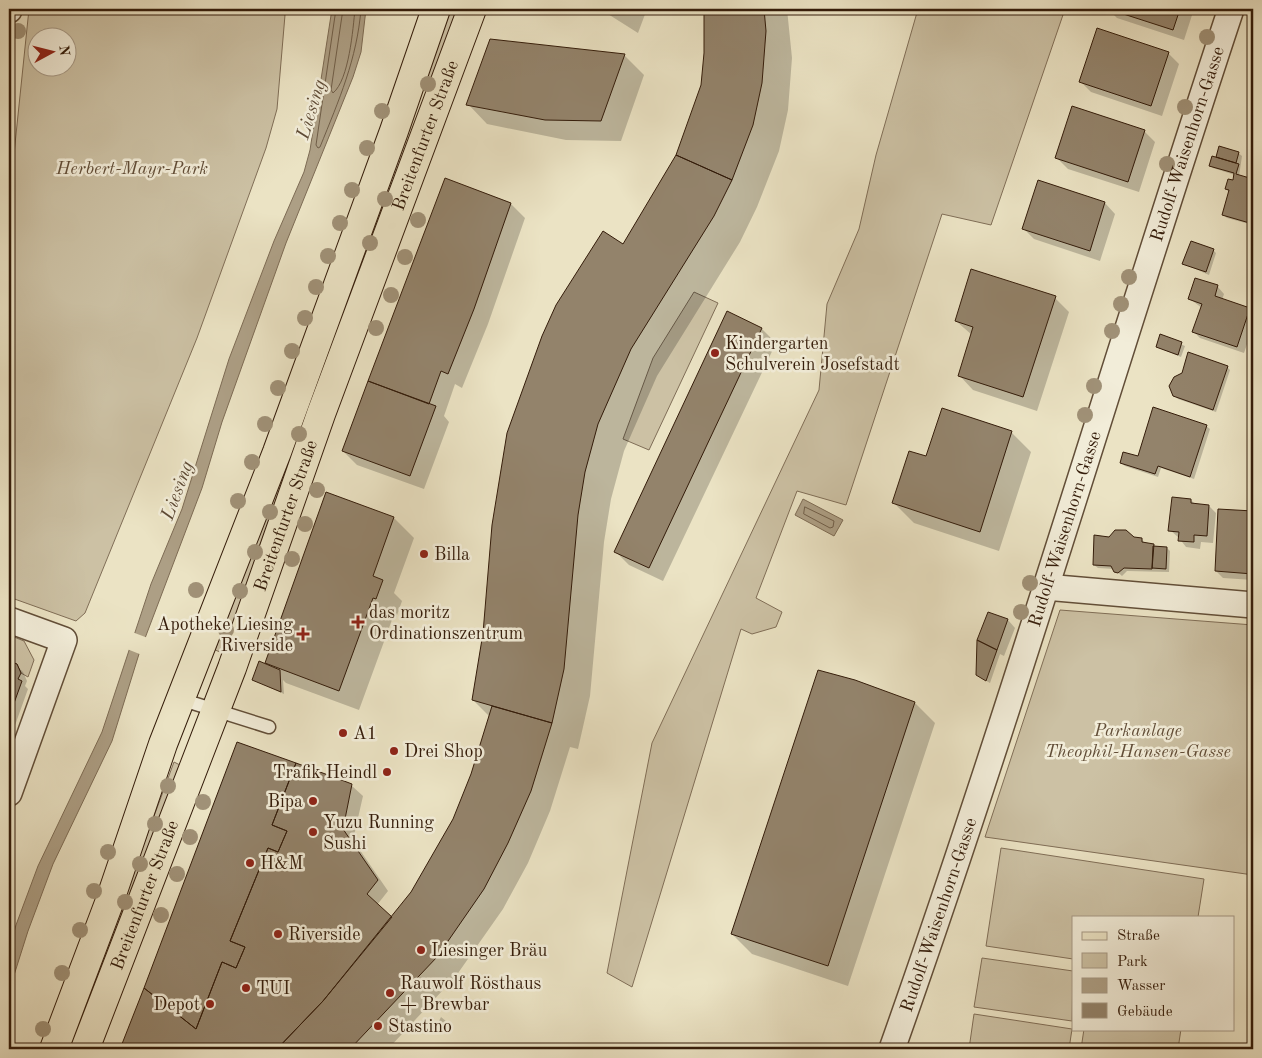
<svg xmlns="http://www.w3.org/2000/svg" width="1262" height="1058" viewBox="0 0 1262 1058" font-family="'Old Standard TT',serif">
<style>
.green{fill:#ccc1a4;stroke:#806e57;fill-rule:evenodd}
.water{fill:#ad9f85;stroke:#7d6b54}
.pier{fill:#ebe3c4}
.shadow{fill:#0003}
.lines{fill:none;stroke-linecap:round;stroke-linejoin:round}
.shore{stroke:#705e48;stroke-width:1}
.building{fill:#93836b;stroke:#341c0a}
.lane-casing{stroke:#624e38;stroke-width:15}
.street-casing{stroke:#624e38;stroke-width:28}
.primary-casing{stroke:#341c0a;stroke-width:30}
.lane{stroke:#f2edd9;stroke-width:12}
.street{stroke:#f2edd9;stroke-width:25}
.primary{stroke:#ebe3c4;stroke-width:28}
.tree{fill:#a09177}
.poi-dot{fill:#8f2418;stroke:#f2edd9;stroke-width:2}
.labels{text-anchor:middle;stroke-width:5;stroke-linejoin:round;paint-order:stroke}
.street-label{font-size:18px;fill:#341c0a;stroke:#f2edd9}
.park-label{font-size:18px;font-style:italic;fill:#624e38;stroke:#f2edd9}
.poi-label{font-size:18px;fill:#341c0a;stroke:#f2edd9;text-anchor:start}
.water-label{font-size:19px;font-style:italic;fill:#5e4a35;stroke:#f2edd9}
</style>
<rect width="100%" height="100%" fill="#ebe3c4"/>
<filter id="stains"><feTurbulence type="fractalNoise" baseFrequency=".004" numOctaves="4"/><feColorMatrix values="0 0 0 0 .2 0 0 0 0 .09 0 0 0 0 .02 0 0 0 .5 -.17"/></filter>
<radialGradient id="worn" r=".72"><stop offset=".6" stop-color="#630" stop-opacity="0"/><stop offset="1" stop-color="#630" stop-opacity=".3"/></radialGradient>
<!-- green -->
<path class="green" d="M 29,9 L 273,9 L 285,15 L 277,109 L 266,148 L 197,338 L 85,613 L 76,621 L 9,597 L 9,202 ZM 38,38 L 68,38 L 68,68 L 38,68 Z
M 450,9 L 462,9 L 432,90 L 422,86 Z
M 918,9 L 1065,9 L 991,225 L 942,214 L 846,505 L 797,491 L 756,598 L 782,612 L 776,627 L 752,634 L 741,629 L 632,987 L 607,973 L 652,743 L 819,390 L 827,304 L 859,229 L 876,155 Z
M 383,194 L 392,199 L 223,653 L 215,650 Z
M 694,292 L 718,303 L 649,450 L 623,439 L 653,358 Z
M 1060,610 L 1253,625 L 1253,875 L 985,837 Z
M 9,635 L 24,641 L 34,660 L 28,677 L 21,673 L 17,664 L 9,661 Z
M 174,762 L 182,766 L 78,1049 L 68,1049 Z
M 1001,848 L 1204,879 L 1198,917 L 1073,917 L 1073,959 L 986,946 Z
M 982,958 L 1073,971 L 1072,1021 L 974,1007 Z
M 974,1014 L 1072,1029 L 1069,1049 L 969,1049 Z
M 1084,1029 L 1181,1029 L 1178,1049 L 1081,1049 Z"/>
<!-- water -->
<path class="water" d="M 332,9 L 366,9 L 361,52 L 353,77 L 286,243 L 222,422 L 202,488 L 139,654 L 112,741 L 53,864 L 28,931 L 9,991 L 9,951 L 16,925 L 38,866 L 102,732 L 151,584 L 182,509 L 229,359 L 274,241 L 304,172 L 310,150 Z
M 803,499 L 843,520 L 834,536 L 795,515 Z"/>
<!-- pier -->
<path class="pier" d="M 132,632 L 148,638 L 142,655 L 127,649 Z"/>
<!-- shadow -->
<path class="shadow" d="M 600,9 L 647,9 L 638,33 Z
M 705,9 L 787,9 L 792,58 L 788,110 L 779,151 L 757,207 L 740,242 L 657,376 L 624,451 L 611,499 L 604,542 L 590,696 L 578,749 L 570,747 L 550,811 L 528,863 L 503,909 L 456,976 L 388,1049 L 121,1049 L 145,988 L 296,764 L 352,786 L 363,796 L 353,840 L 388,891 L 377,905 L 391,918 L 412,892 L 454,820 L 472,775 L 490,717 L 473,700 L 623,246 L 677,155 L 702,85 L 707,18 Z
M 1108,9 L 1194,9 L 1184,40 L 1117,18 Z
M 1168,53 L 1179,64 L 1162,116 L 1091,92 L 1081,82 Z
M 624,55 L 644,75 L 621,141 L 566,140 L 487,124 L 468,104 Z
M 1144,131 L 1155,142 L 1139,192 L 1068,169 L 1057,158 Z
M 1220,147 L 1238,153 L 1242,156 L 1239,176 L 1253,180 L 1253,225 L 1227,218 L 1224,215 L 1230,193 L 1226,189 L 1234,181 L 1235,175 L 1213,168 L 1210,165 L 1217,158 Z
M 445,179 L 511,204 L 525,218 L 488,324 L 462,388 L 455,384 L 444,416 L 449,422 L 424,489 L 357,465 L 343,451 Z
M 1039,181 L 1105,203 L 1115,214 L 1100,261 L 1034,239 L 1024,229 Z
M 1213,250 L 1216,253 L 1209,275 L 1184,264 Z
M 1217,286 L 1224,294 L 1222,300 L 1250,309 L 1253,313 L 1253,327 L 1244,353 L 1200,338 L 1193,331 L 1202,308 L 1190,299 Z
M 1055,298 L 1069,312 L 1037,411 L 973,390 L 959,375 L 972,335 L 956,321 Z
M 762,329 L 776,343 L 663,581 L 629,565 L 615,551 Z
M 1161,336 L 1185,346 L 1181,357 L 1157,347 Z
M 1227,367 L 1230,370 L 1216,412 L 1178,399 L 1174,395 Z
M 1206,426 L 1210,429 L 1194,479 L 1161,468 L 1158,477 L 1125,466 L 1121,463 L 1139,458 Z
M 1011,432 L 1031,452 L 999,551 L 914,523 L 894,503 L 927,458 Z
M 326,494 L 394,518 L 414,538 L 394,593 L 402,601 L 396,618 L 393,617 L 359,710 L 286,683 L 283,680 L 284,694 L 253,680 L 271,667 L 266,663 Z
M 1191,500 L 1196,505 L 1209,506 L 1216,513 L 1213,543 L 1201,542 L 1200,549 L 1186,547 L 1179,538 L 1170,530 Z
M 1219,510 L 1253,512 L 1253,580 L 1223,578 L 1216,571 Z
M 1142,539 L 1145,544 L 1167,548 L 1170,551 L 1169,572 L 1127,571 L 1122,576 L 1114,569 L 1098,568 L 1094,565 Z
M 989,613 L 1008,620 L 1015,628 L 1004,656 L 1000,654 L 990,683 L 981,678 Z
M 9,664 L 16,665 L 23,672 L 27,681 L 25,686 L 28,689 L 9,742 Z
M 915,703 L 935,723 L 848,986 L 752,954 L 732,934 Z
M 441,1017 L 447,1022 L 445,1026 L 439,1021 Z"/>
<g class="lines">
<!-- shore -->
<path class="shore" d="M 336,9 L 316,145 L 318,148 L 320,147 C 339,100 357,59 361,9
M 343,9 L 331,90 L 333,93 C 349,80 353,29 355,9
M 805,507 L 834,521 L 833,527 L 830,528 L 804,514 Z"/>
</g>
<!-- building -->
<path class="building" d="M 704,9 L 764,9 L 766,31 L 762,83 L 753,125 L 732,180 L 676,155 L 701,85 L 704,53 Z
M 1108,9 L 1180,9 L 1173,30 Z
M 1097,28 L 1169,52 L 1151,106 L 1079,82 Z
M 490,39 L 625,54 L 601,121 L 545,120 L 466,105 Z
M 1072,106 L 1145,130 L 1128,182 L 1055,158 Z
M 1219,146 L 1239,152 L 1236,163 L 1216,157 Z
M 676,155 L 732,180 L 714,216 L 631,349 L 598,424 L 585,472 L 578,515 L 564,669 L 552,723 L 472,700 L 483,633 L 492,525 L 507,433 L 542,336 L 556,305 L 603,231 L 623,244 Z
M 1212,156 L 1239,164 L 1236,174 L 1253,179 L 1253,224 L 1222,215 L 1229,190 L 1225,189 L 1228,179 L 1233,180 L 1234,173 L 1209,166 Z
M 445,178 L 511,203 L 474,309 L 448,374 L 441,371 L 429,404 L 368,381 Z
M 1038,180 L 1105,202 L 1090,251 L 1022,229 Z
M 1191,241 L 1214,249 L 1206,272 L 1182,264 Z
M 971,269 L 1056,296 L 1023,397 L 958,376 L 973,327 L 955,321 Z
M 1195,278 L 1218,285 L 1215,296 L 1250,308 L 1237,347 L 1192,332 L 1202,304 L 1188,299 Z
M 727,311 L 762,328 L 649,568 L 614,552 Z
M 1160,334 L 1182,342 L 1178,355 L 1156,347 Z
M 1188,352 L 1228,366 L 1213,410 L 1173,396 L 1169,386 L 1174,377 L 1182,373 Z
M 368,381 L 436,406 L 410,476 L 342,451 Z
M 1153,407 L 1207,425 L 1190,477 L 1158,466 L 1155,474 L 1120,463 L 1123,452 L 1138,456 Z
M 942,408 L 1012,431 L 980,532 L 892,503 L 909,451 L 926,456 Z
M 326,492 L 394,517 L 373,576 L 383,580 L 376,599 L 373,598 L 339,691 L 265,663 Z
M 1172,497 L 1191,499 L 1191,503 L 1209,505 L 1207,536 L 1194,535 L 1194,542 L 1178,541 L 1179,532 L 1168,531 Z
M 1218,509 L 1253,511 L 1253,574 L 1215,571 Z
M 1115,530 L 1126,530 L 1134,537 L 1142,538 L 1142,542 L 1154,544 L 1152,569 L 1124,568 L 1118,573 L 1114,572 L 1111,566 L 1093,565 L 1094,535 L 1109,537 Z
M 1153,546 L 1167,547 L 1166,569 L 1152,568 Z
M 988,612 L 1008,619 L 997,650 L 977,640 Z
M 977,640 L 997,650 L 986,681 L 976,675 Z
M 9,661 L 17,664 L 21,673 L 18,679 L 22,681 L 9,717 Z
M 259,661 L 280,670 L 281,692 L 252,680 Z
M 818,670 L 855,680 L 915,702 L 828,966 L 731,934 Z
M 492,706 L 552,723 L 531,791 L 508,843 L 484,889 L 437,957 L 350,1049 L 277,1049 L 323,1001 L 411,892 L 453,819 L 471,774 Z
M 237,742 L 296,763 L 272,825 L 287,831 L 278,852 L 268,848 L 230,941 L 245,947 L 236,968 L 222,962 L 196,1029 L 144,988 Z
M 296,763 L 352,784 L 343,829 L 378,880 L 367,894 L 392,917 L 323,1001 L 277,1049 L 120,1049 L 144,988 L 196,1029 L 222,962 L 236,968 L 245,947 L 230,941 L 268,848 L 278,852 L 287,831 L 272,825 Z"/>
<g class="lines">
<!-- lane casing -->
<g class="lane-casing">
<path id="lane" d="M 180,699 L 269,727"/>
</g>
<!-- street casing -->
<g class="street-casing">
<g id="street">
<path d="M 9,10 L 9,9"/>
<path d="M 1045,587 L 1253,605"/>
<path d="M 9,620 L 64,640 L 9,793"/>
<path id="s1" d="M 892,1049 C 1014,705 1116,355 1231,9"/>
</g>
</g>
<!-- primary casing -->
<g class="primary-casing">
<g id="primary">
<path d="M 54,1049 L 109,903 L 163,744 L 277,452 L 394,131 L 436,9"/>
<path id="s2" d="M 85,1049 L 232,668 L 321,414 L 472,9"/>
</g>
</g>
<!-- lane -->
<use href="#lane" class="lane"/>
<!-- street -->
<use href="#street" class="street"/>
<!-- primary -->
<use href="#primary" class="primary"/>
</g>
<!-- trees -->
<g class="tree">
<circle cx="18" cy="31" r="8"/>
<circle cx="1207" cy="37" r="8"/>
<circle cx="428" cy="84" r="8"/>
<circle cx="1185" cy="107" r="8"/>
<circle cx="382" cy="111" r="8"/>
<circle cx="367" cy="148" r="8"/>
<circle cx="1167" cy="164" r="8"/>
<circle cx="352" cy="190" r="8"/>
<circle cx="385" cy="199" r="8"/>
<circle cx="418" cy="220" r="8"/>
<circle cx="340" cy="223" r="8"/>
<circle cx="370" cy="243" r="8"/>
<circle cx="328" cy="256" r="8"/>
<circle cx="405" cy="257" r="8"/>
<circle cx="1129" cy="277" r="8"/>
<circle cx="316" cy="287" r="8"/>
<circle cx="391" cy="295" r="8"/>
<circle cx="1121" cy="304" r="8"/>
<circle cx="305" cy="318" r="8"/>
<circle cx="376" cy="328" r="8"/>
<circle cx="1112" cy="331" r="8"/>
<circle cx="292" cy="351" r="8"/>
<circle cx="1094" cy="386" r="8"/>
<circle cx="278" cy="388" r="8"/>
<circle cx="1085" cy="415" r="8"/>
<circle cx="265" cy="424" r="8"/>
<circle cx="299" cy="434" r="8"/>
<circle cx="252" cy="462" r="8"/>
<circle cx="317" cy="490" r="8"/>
<circle cx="238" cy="501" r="8"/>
<circle cx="270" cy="512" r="8"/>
<circle cx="305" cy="524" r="8"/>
<circle cx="255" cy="552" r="8"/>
<circle cx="292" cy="559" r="8"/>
<circle cx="1030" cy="583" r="8"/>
<circle cx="196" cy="590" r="8"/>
<circle cx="240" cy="591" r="8"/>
<circle cx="1021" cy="612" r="8"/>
<circle cx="226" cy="630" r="8"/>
<circle cx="168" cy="786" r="8"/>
<circle cx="203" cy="802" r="8"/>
<circle cx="155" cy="824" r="8"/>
<circle cx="190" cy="837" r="8"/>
<circle cx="108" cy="852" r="8"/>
<circle cx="140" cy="864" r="8"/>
<circle cx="177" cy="874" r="8"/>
<circle cx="94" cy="891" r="8"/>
<circle cx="125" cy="902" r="8"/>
<circle cx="161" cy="915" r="8"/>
<circle cx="80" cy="930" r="8"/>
<circle cx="62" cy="973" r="8"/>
<circle cx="43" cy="1029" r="8"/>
</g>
<!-- markers -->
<g class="poi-dot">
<circle cx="715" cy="353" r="5"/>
<circle cx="424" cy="554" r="5"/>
<path d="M355.5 614.5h5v5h5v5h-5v5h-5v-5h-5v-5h5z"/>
<path d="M300.5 626.5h5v5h5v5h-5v5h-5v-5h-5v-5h5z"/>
<circle cx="343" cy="733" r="5"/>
<circle cx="394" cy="751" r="5"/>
<circle cx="387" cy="772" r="5"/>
<circle cx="313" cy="801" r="5"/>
<circle cx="313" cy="832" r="5"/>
<circle cx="250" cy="863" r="5"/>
<circle cx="278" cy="934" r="5"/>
<circle cx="421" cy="950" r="5"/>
<circle cx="246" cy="988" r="5"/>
<circle cx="390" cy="993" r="5"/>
<circle cx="210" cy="1004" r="5"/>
<circle cx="378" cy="1026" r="5"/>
</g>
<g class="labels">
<!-- street labels -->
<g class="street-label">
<text dy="6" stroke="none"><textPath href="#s2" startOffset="975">Breitenfurter Straße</textPath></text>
<text dy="6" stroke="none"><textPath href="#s1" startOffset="952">Rudolf-Waisenhorn-Gasse</textPath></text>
<text dy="6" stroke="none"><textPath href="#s2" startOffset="570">Breitenfurter Straße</textPath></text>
<text dy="6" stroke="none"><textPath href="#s1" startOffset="548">Rudolf-Waisenhorn-Gasse</textPath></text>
<text dy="6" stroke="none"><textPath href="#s2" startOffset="165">Breitenfurter Straße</textPath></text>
<text dy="6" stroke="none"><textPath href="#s1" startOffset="142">Rudolf-Waisenhorn-Gasse</textPath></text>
</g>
<!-- park labels -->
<g class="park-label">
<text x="132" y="174">Herbert-Mayr-Park</text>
<text x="1138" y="736">Parkanlage<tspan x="1138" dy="21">Theophil-Hansen-Gasse</tspan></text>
</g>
<!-- poi labels -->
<g class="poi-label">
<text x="725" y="349">Kindergarten<tspan x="725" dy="21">Schulverein Josefstadt</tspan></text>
<text x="434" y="560">Billa</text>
<text x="369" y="618">das moritz<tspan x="369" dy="21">Ordinationszentrum</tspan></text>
<text x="293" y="630" text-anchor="end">Apotheke Liesing<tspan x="293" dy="21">Riverside</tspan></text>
<text x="353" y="739">A1</text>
<text x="404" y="757">Drei Shop</text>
<text x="377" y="778" text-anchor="end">Trafik Heindl</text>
<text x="303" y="807" text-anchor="end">Bipa</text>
<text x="323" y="828">Yuzu Running<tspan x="323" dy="21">Sushi</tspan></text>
<text x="260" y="869">H&amp;M</text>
<text x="288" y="940">Riverside</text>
<text x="431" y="956">Liesinger Bräu</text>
<text x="400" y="989">Rauwolf Rösthaus<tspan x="400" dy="21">+ Brewbar</tspan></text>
<text x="256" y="994">TUI</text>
<text x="200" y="1010" text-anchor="end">Depot</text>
<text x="388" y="1032">Stastino</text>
</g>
<!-- water labels -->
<g class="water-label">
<text transform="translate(310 109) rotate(-73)" y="7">Liesing</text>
<text transform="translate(176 490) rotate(-70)" y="7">Liesing</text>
</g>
</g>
<!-- margin -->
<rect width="1262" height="1058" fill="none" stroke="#ebe3c4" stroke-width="30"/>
<rect x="10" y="10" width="1242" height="1038" fill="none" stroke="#341c0a" stroke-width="2.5"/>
<rect x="15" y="15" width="1232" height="1028" fill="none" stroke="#341c0a"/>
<!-- legend -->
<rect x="1072" y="916" width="162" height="115" fill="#f2edd9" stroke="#a69986"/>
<rect x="1082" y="932" width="25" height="8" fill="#ebe3c4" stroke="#a69986"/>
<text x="1117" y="940" font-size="15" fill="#341c0a">Straße</text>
<rect x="1082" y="953" width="25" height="15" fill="#ccc1a4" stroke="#a69986"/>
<text x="1117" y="966" font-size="15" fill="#341c0a">Park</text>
<rect x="1082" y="978" width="25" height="15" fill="#ad9f85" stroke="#a69986"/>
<text x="1117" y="990" font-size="15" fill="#341c0a">Wasser</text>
<rect x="1082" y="1003" width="25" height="15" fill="#93836b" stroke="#a69986"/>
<text x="1117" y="1016" font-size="15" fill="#341c0a">Gebäude</text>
<!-- north arrow -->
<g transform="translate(52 52) rotate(83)"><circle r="24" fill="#f2edd9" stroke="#a69986"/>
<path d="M0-4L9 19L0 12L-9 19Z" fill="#8f2418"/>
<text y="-8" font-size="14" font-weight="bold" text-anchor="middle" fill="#341c0a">N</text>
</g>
<rect width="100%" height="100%" filter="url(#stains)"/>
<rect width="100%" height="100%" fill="url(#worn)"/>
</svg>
